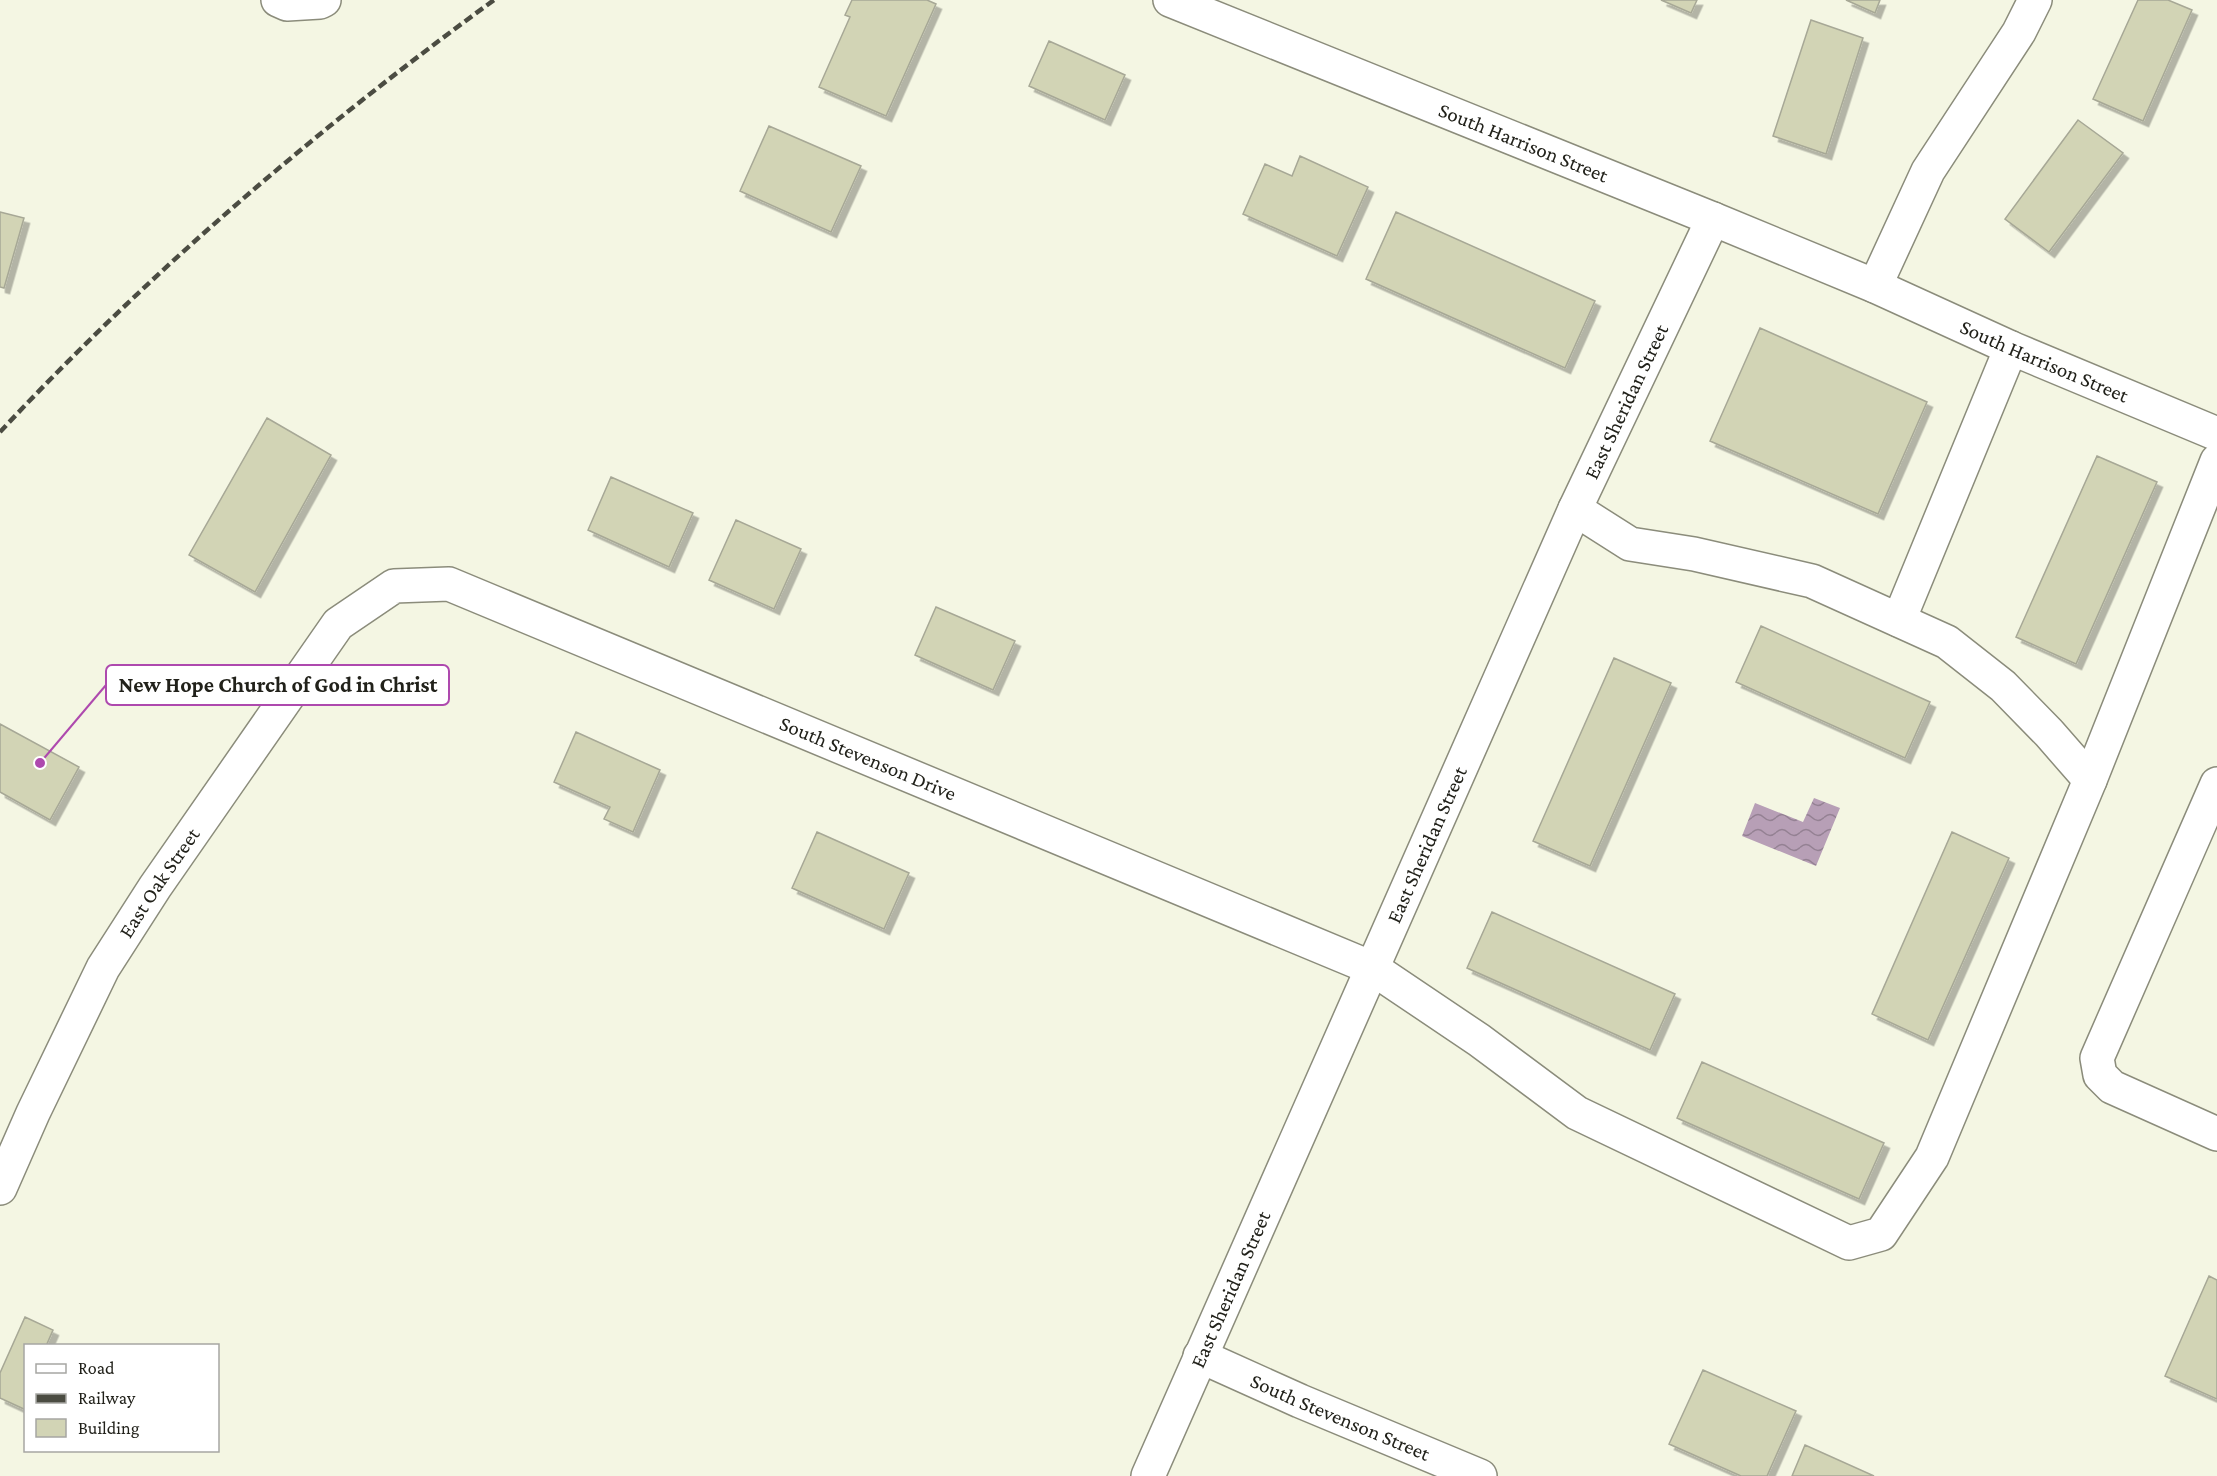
<svg xmlns="http://www.w3.org/2000/svg" width="2217" height="1476" viewBox="0 0 2217 1476" font-family="'Crimson Pro',serif">
<style>
.water{fill:url(#water-waves)}
.building{fill:#d2d4b5;stroke:#a7a896;stroke-width:1.5;filter:url(#shadow)}
.lines{fill:none;stroke-linecap:round;stroke-linejoin:round}
.minor-casing{stroke:#8b8c7b;stroke-width:36}
.minor{stroke:#fff;stroke-width:33}
.rail{stroke:#4b4c42;stroke-width:4.5;stroke-dasharray:9 4.5;stroke-linecap:butt}
.labels{text-anchor:middle;stroke-width:5;stroke-linejoin:round;paint-order:stroke}
.street-label{font-size:21px;fill:#21211a;stroke:#fff}
.leader{fill:none;stroke:#ae49ae;stroke-width:2}
.callout-dot{fill:#ae49ae;stroke:#fff;stroke-width:2}
.callout{fill:#fff;stroke:#ae49ae;stroke-width:2}
.callout-label{font-size:22px;text-anchor:middle;font-weight:bold;fill:#21211a}
</style>
<defs>
<pattern id="water-waves" width="16" height="10" patternUnits="userSpaceOnUse" patternTransform="scale(1.5)"><rect width="16" height="10" fill="#b79fb6"/><path d="M0 5q4-4 8 0t8 0" fill="none" stroke="#948193"/></pattern>
<filter id="shadow"><feDropShadow dx="5.5" dy="5.5" stdDeviation="0" flood-color="#0004"/></filter>
</defs>
<rect width="100%" height="100%" fill="#f4f6e3"/>
<!-- water -->
<path class="water" d="M 1814,798 L 1840,808 L 1816,866 L 1742,836 L 1755,803 L 1803,822 Z"/>
<!-- building -->
<path class="building" d="M 852,0 L 927,0 L 936,4 L 886,116 L 819,87 L 850,17 L 845,15 Z
M 1661,0 L 1697,0 L 1691,13 Z
M 1846,0 L 1880,0 L 1875,13 Z
M 2138,0 L 2168,0 L 2192,10 L 2143,121 L 2093,99 Z
M 1811,20 L 1863,38 L 1826,154 L 1773,136 Z
M 1049,41 L 1125,75 L 1105,120 L 1029,86 Z
M 2078,120 L 2123,153 L 2049,252 L 2005,219 Z
M 769,126 L 861,166 L 831,232 L 740,191 Z
M 1300,156 L 1368,187 L 1337,256 L 1243,214 L 1265,164 L 1292,176 Z
M 0,212 L 24,218 L 4,288 L 0,287 Z
M 1396,212 L 1595,301 L 1565,368 L 1366,279 Z
M 1760,328 L 1927,402 L 1878,514 L 1710,441 Z
M 267,418 L 331,455 L 255,592 L 189,555 Z
M 2097,456 L 2157,482 L 2076,664 L 2016,637 Z
M 611,477 L 693,513 L 669,567 L 588,530 Z
M 736,520 L 801,549 L 774,609 L 709,580 Z
M 936,607 L 1015,641 L 993,690 L 915,655 Z
M 1761,626 L 1930,702 L 1905,758 L 1736,682 Z
M 1614,658 L 1671,683 L 1590,866 L 1533,841 Z
M 0,724 L 79,767 L 50,820 L 0,792 Z
M 576,732 L 660,770 L 633,832 L 604,819 L 610,807 L 554,782 Z
M 817,832 L 909,873 L 884,929 L 792,888 Z
M 1952,832 L 2009,858 L 1928,1040 L 1872,1014 Z
M 1492,912 L 1675,994 L 1650,1050 L 1467,968 Z
M 1702,1062 L 1884,1143 L 1859,1199 L 1677,1118 Z
M 2209,1276 L 2217,1280 L 2217,1399 L 2165,1376 Z
M 25,1317 L 53,1330 L 46,1346 L 26,1346 L 26,1410 L 0,1398 L 0,1373 Z
M 1703,1370 L 1796,1411 L 1767,1476 L 1741,1476 L 1669,1444 Z
M 1805,1445 L 1874,1476 L 1792,1476 Z"/>
<g class="lines">
<!-- minor casing -->
<g class="minor-casing">
<g id="minor">
<path d="M 278,0 L 287,4 L 320,2 L 324,0"/>
<path id="s1" d="M 1170,0 L 1713,219 L 1875,286 L 2011,348 L 2217,434"/>
<path d="M 1875,286 L 1928,171 L 2019,32 L 2035,0"/>
<path d="M 1575,509 L 1630,544 L 1694,554 L 1812,581 L 1947,642 L 2003,686 L 2049,733 L 2090,780"/>
<path d="M 1899,620 L 2011,348"/>
<path d="M 2217,784 L 2097,1058 L 2100,1075 L 2112,1087 L 2217,1134"/>
<path id="s2" d="M 0,1188 L 33,1113 L 103,968 L 155,887 L 338,624 L 394,586 L 449,584 L 1372,968 L 1479,1040 L 1577,1113 L 1849,1243 L 1881,1234 L 1932,1157 L 2090,780 L 2217,461"/>
<path id="s3" d="M 1200,1356 L 1300,1401 L 1480,1476"/>
<path id="s4" d="M 1148,1476 L 1575,509 L 1713,219"/>
</g>
</g>
<!-- minor -->
<use href="#minor" class="minor"/>
<!-- rail -->
<path class="rail" d="M 0,432 C 149,272 317,129 494,0"/>
</g>
<g class="labels">
<!-- street labels -->
<g class="street-label">
<text dy="7" stroke="none"><textPath href="#s1" startOffset="381">South Harrison Street</textPath></text>
<text dy="7" stroke="none"><textPath href="#s1" startOffset="946">South Harrison Street</textPath></text>
<text dy="7" stroke="none"><textPath href="#s4" startOffset="1176">East Sheridan Street</textPath></text>
<text dy="7" stroke="none"><textPath href="#s2" startOffset="1236">South Stevenson Drive</textPath></text>
<text dy="7" stroke="none"><textPath href="#s4" startOffset="690">East Sheridan Street</textPath></text>
<text dy="7" stroke="none"><textPath href="#s2" startOffset="345">East Oak Street</textPath></text>
<text dy="7" stroke="none"><textPath href="#s4" startOffset="204">East Sheridan Street</textPath></text>
<text dy="7" stroke="none"><textPath href="#s3" startOffset="153">South Stevenson Street</textPath></text>
</g>
</g>
<!-- callouts -->
<path class="leader" d="M40 763L106 685"/>
<circle class="callout-dot" cx="40" cy="763" r="6"/>
<rect class="callout" x="106" y="665" width="343" height="40" rx="6"/>
<g class="callout-label">
<text x="278" y="692">New Hope Church of God in Christ</text>
</g>
<!-- legend -->
<rect x="24" y="1344" width="195" height="108" fill="#ffffff" stroke="#a6a6a3" stroke-width="1.5"/>
<rect x="36" y="1364" width="30" height="9" fill="#ffffff" stroke="#a6a6a3" stroke-width="1.5"/>
<text x="78" y="1374" font-size="18" fill="#21211a">Road</text>
<rect x="36" y="1394" width="30" height="9" fill="#4b4c42" stroke="#a6a6a3" stroke-width="1.5"/>
<text x="78" y="1404" font-size="18" fill="#21211a">Railway</text>
<rect x="36" y="1419" width="30" height="18" fill="#d2d4b5" stroke="#a6a6a3" stroke-width="1.5"/>
<text x="78" y="1434" font-size="18" fill="#21211a">Building</text>
</svg>
